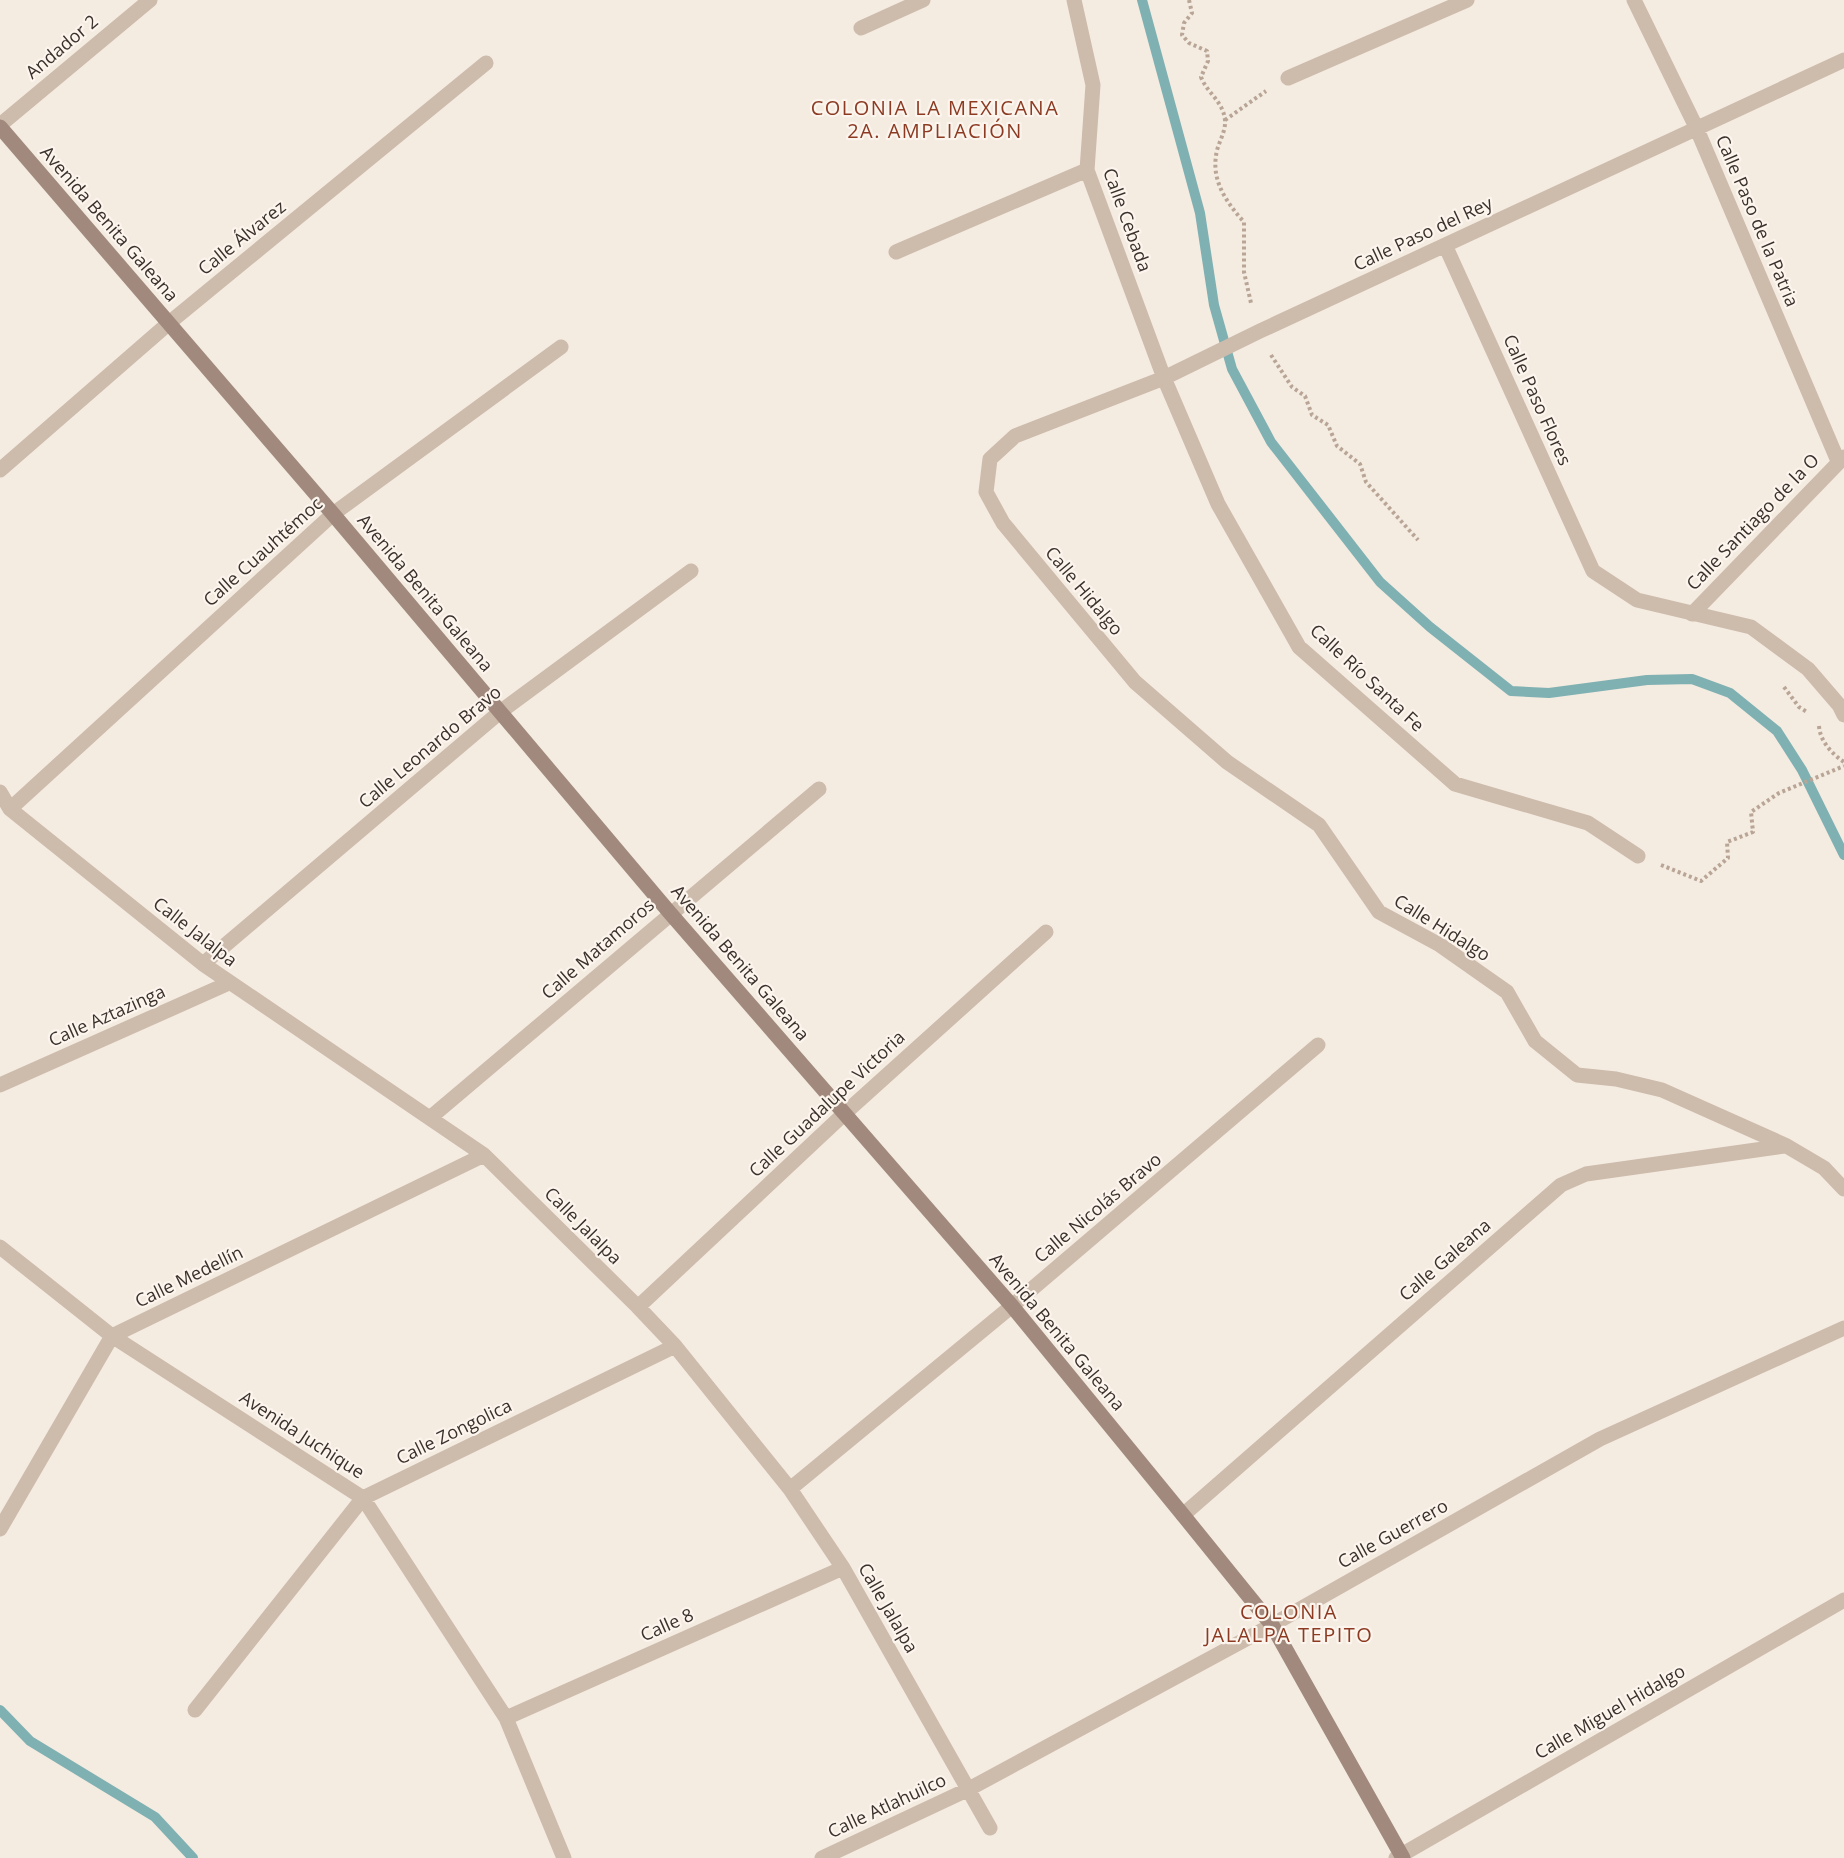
<svg xmlns="http://www.w3.org/2000/svg" width="1844" height="1858" viewBox="0 0 1844 1858" font-family="'Open Sans',sans-serif">
<style>
.lines{fill:none;stroke-linecap:round;stroke-linejoin:round}
.stream{stroke:#7fb0b2;stroke-width:10}
.path{stroke:#b9a596;stroke-width:4;stroke-dasharray:3 3;stroke-linecap:butt}
.street{stroke:#cdbbac;stroke-width:15}
.secondary{stroke:#a18a7d;stroke-width:15}
.labels{text-anchor:middle;stroke-width:4.5;stroke-linejoin:round;paint-order:stroke}
.street-label{font-size:18px;fill:#3b302b;stroke:#fbf5ee}
.neighbourhood-label{font-size:20px;letter-spacing:1.5px;fill:#8c3b22;stroke:#fbf5ee}
</style>
<rect width="100%" height="100%" fill="#f4ebe1"/>
<g class="lines">
<!-- stream -->
<path class="stream" d="M 1142,0 L 1200,213 L 1214,305 L 1232,369 L 1271,442 L 1380,582 L 1430,627 L 1511,691 L 1549,693 L 1647,680 L 1692,679 L 1730,693 L 1777,731 L 1802,770 L 1844,855
M 0,1710 L 30,1741 L 155,1817 L 193,1858"/>
<!-- path -->
<path class="path" d="M 1189,0 L 1192,13 L 1184,23 L 1182,35 L 1189,43 L 1207,51 L 1208,61 L 1201,77 C 1207,93 1223,101 1225,120 C 1226,133 1217,144 1216,156 C 1212,182 1227,203 1244,222 L 1244,272 L 1251,303
M 1225,120 L 1266,91
M 1271,355 L 1292,387 L 1305,396 L 1312,415 L 1328,425 L 1337,446 L 1360,464 L 1366,482 L 1418,540
M 1784,687 L 1799,707 L 1807,712
M 1819,726 C 1820,741 1832,754 1844,762
M 1661,865 L 1701,881 L 1728,858 L 1727,842 L 1753,832 L 1751,812 L 1779,793 L 1844,766"/>
<!-- street -->
<path class="street" d="M 1074,0 L 1093,85 L 1087,170 L 1164,378 L 1218,504 L 1299,647 L 1455,784 L 1588,823 L 1638,856
M 1634,0 L 1696,127 L 1838,461
M 861,28 L 923,0
M 1844,60 L 1260,331 L 1164,378 L 1015,436 L 990,459 L 986,492 L 1003,523 L 1135,682 L 1227,762 L 1319,825 L 1379,912 L 1440,945 L 1507,992 L 1535,1041 L 1577,1075 L 1616,1079 L 1662,1090 L 1785,1145 L 1824,1168 L 1844,1189
M 1288,78 L 1467,0
M 0,125 L 150,0
M 1445,245 L 1593,571 L 1637,600 L 1751,627 L 1808,669 L 1839,705 L 1844,715
M 896,252 L 1087,170
M 0,470 L 169,323 L 486,63
M 1692,614 L 1844,457
M 0,792 L 10,809 L 203,964 L 484,1155 L 638,1307 L 675,1346 L 790,1489 L 843,1568 L 990,1828
M 10,809 L 333,514 L 561,347
M 203,964 L 500,712 L 691,571
M 0,1085 L 229,983
M 431,1117 L 819,789
M 0,1247 L 112,1336 L 363,1498 L 506,1718 L 564,1858
M 638,1307 L 845,1113 L 1046,932
M 790,1489 L 1012,1306 L 1318,1045
M 1183,1515 L 1561,1185 L 1586,1174 L 1784,1146
M 0,1529 L 112,1336 L 484,1155
M 195,1710 L 363,1498 L 675,1346
M 506,1718 L 843,1568
M 822,1858 L 969,1789 L 1272,1625 L 1600,1439 L 1844,1328
M 1396,1858 L 1844,1600"/>
<!-- secondary -->
<path class="secondary" d="M 0,127 L 333,514 L 670,913 L 1012,1306 L 1183,1515 L 1272,1625 L 1403,1858"/>
</g>
<g class="labels">
<!-- street labels -->
<g class="street-label">
<text transform="translate(62 47) rotate(-40)" y="6">Andador 2</text>
<text transform="translate(1127 220) rotate(70)" y="6">Calle Cebada</text>
<text transform="translate(1757 221) rotate(67)" y="6">Calle Paso de la Patria</text>
<text transform="translate(109 224) rotate(49)" y="6">Avenida Benita Galeana</text>
<text transform="translate(1423 234) rotate(-25)" y="6">Calle Paso del Rey</text>
<text transform="translate(242 238) rotate(-39)" y="6">Calle Álvarez</text>
<text transform="translate(1537 400) rotate(66)" y="6">Calle Paso Flores</text>
<text transform="translate(1753 522) rotate(-46)" y="6">Calle Santiago de la O</text>
<text transform="translate(263 552) rotate(-42)" y="6">Calle Cuauhtémoc</text>
<text transform="translate(1084 591) rotate(50)" y="6">Calle Hidalgo</text>
<text transform="translate(425 593) rotate(50)" y="6">Avenida Benita Galeana</text>
<text transform="translate(1367 678) rotate(43)" y="6">Calle Río Santa Fe</text>
<text transform="translate(430 747) rotate(-40)" y="6">Calle Leonardo Bravo</text>
<text transform="translate(1442 928) rotate(32)" y="6">Calle Hidalgo</text>
<text transform="translate(195 932) rotate(38)" y="6">Calle Jalalpa</text>
<text transform="translate(598 949) rotate(-41)" y="6">Calle Matamoros</text>
<text transform="translate(740 963) rotate(49)" y="6">Avenida Benita Galeana</text>
<text transform="translate(107 1016) rotate(-24)" y="6">Calle Aztazinga</text>
<text transform="translate(827 1104) rotate(-43)" y="6">Calle Guadalupe Victoria</text>
<text transform="translate(1098 1208) rotate(-40)" y="6">Calle Nicolás Bravo</text>
<text transform="translate(583 1226) rotate(45)" y="6">Calle Jalalpa</text>
<text transform="translate(1445 1260) rotate(-41)" y="6">Calle Galeana</text>
<text transform="translate(189 1277) rotate(-26)" y="6">Calle Medellín</text>
<text transform="translate(1057 1332) rotate(50)" y="6">Avenida Benita Galeana</text>
<text transform="translate(454 1432) rotate(-26)" y="6">Calle Zongolica</text>
<text transform="translate(302 1435) rotate(33)" y="6">Avenida Juchique</text>
<text transform="translate(1393 1534) rotate(-29)" y="6">Calle Guerrero</text>
<text transform="translate(888 1608) rotate(60)" y="6">Calle Jalalpa</text>
<text transform="translate(667 1625) rotate(-24)" y="6">Calle 8</text>
<text transform="translate(1610 1712) rotate(-30)" y="6">Calle Miguel Hidalgo</text>
<text transform="translate(887 1806) rotate(-25)" y="6">Calle Atlahuilco</text>
</g>
<!-- neighbourhood labels -->
<g class="neighbourhood-label">
<text x="935" y="115">COLONIA LA MEXICANA<tspan x="935" dy="23">2A. AMPLIACIÓN</tspan></text>
<text x="1289" y="1619">COLONIA<tspan x="1289" dy="23">JALALPA TEPITO</tspan></text>
</g>
</g>
</svg>
